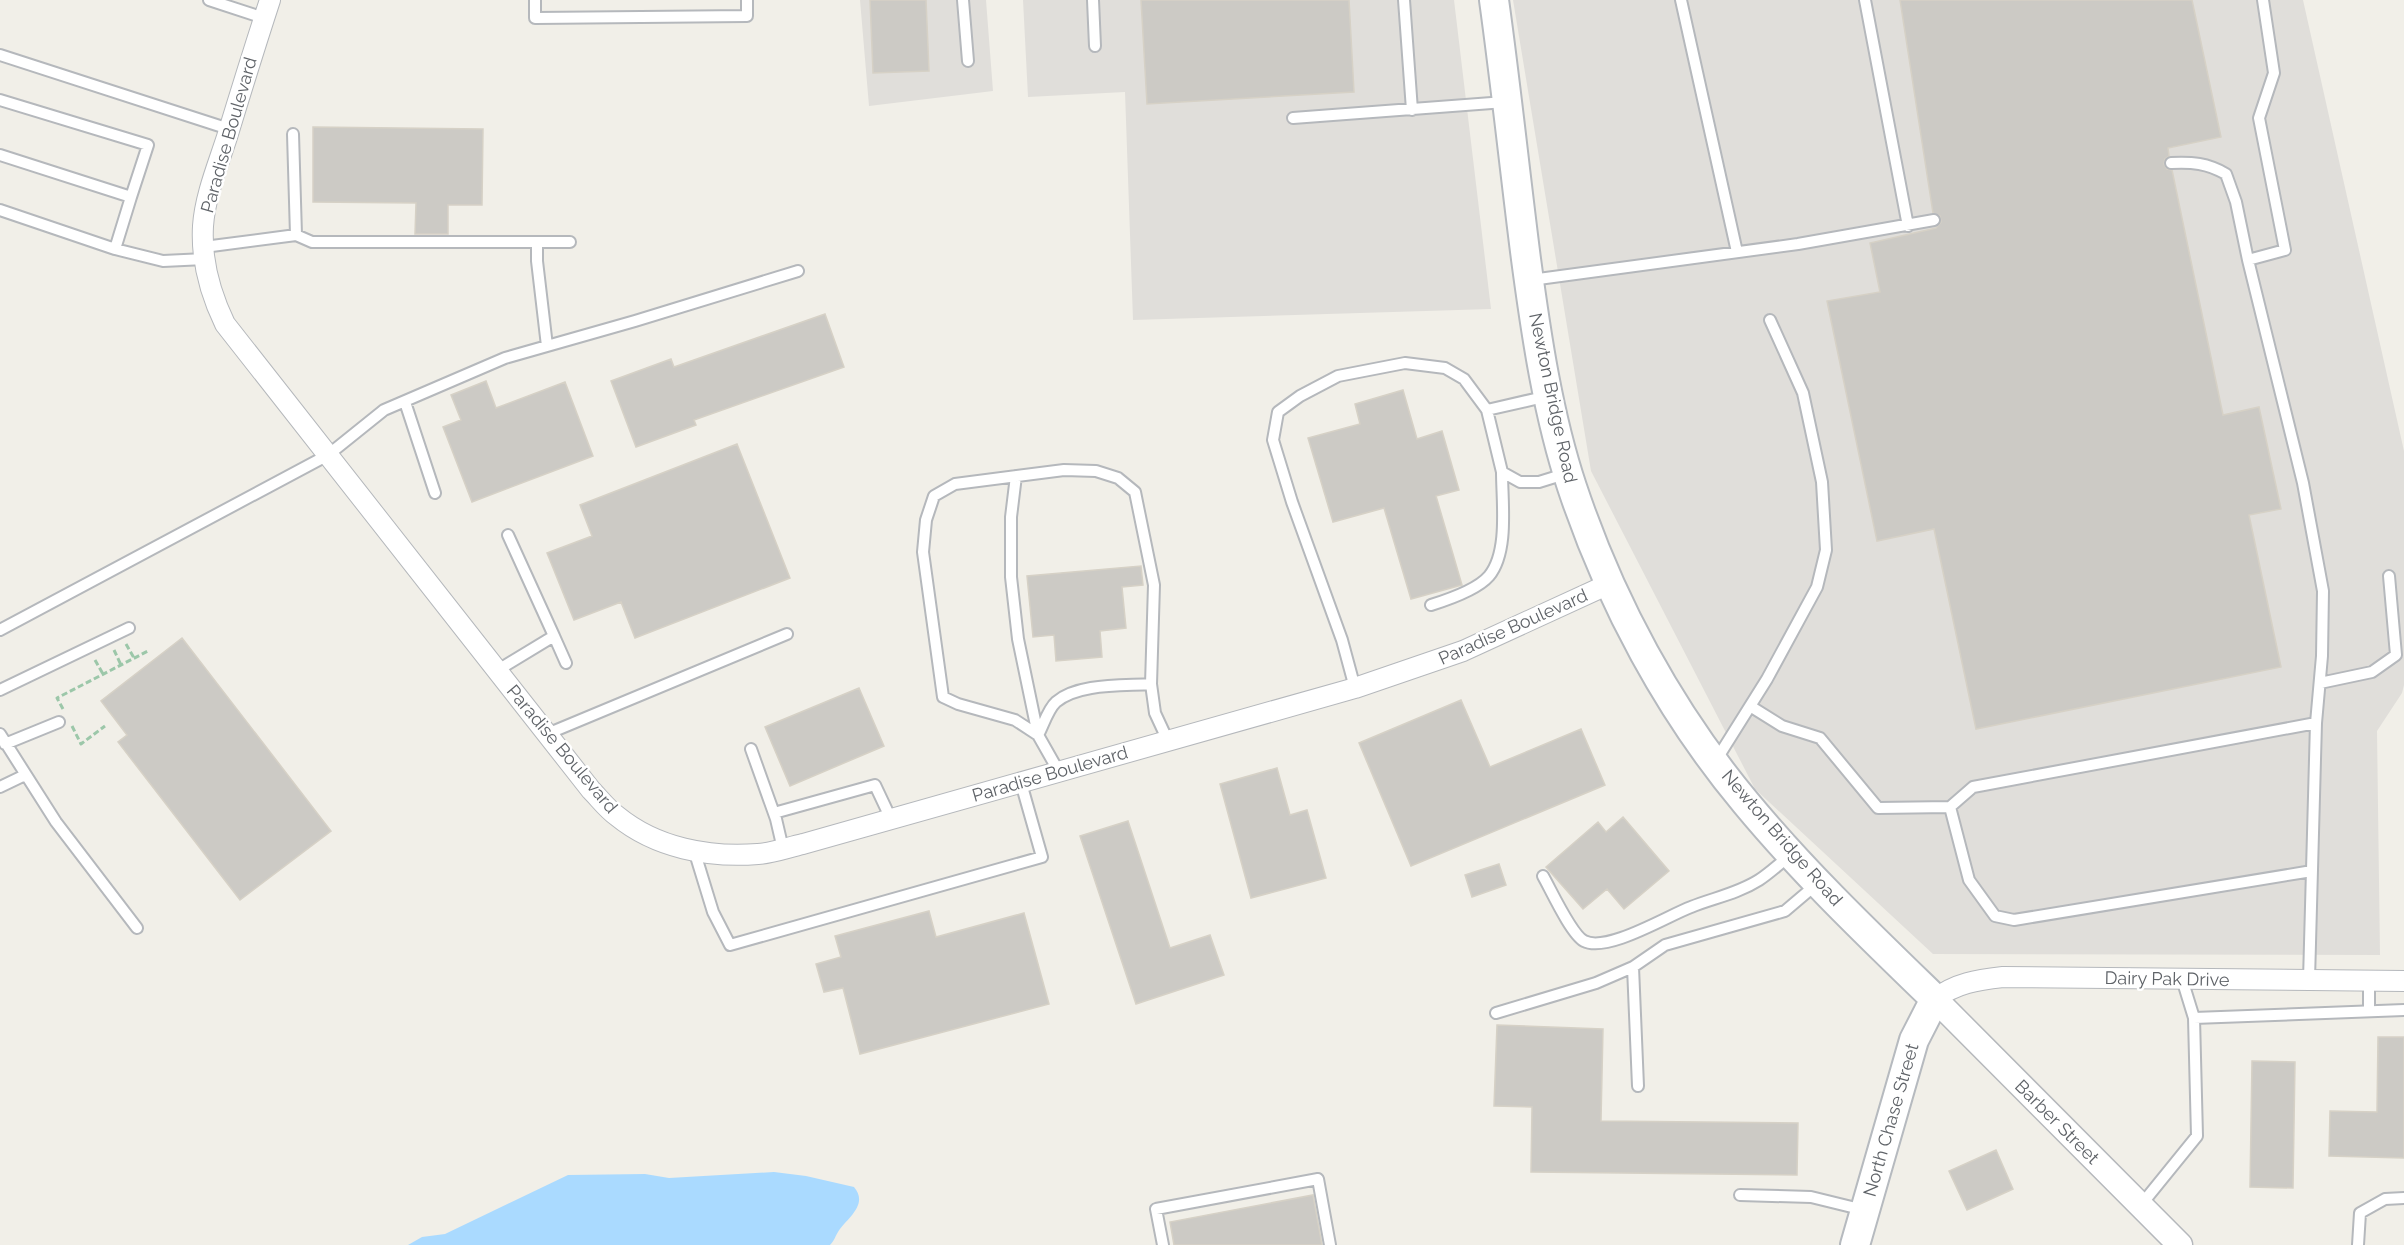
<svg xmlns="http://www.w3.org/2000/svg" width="2404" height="1245" viewBox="0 0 2404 1245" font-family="Raleway,sans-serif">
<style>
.industrial{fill:#e0deda}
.water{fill:#aadaff}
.building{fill:#cccac5;stroke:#d6d1c6;stroke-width:1.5}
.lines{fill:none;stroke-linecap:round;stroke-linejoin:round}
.service-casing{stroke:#b5b8bc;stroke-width:14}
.minor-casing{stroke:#b5b8bc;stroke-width:22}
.tertiary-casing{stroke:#b5b8bc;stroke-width:27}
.secondary-casing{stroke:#b6babf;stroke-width:32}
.path{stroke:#9cc7a9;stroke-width:3;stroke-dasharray:6 3;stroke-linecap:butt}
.service{stroke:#fff;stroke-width:10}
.minor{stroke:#fff;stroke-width:20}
.tertiary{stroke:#fff;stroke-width:24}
.secondary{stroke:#fff;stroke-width:28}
.labels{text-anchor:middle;stroke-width:5;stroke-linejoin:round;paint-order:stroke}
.street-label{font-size:18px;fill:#5f6368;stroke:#fff}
</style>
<rect width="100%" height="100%" fill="#f1efe8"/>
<!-- industrial -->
<path class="industrial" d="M 860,0 L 986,0 L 993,91 L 869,106 Z
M 1023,0 L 1454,0 L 1491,309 L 1133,320 L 1125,92 L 1028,97 Z
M 1513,0 L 2303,0 L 2404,451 L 2404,685 L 2402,693 L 2377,731 L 2380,955 L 1933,954 L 1755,789 L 1591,471 Z"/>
<!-- water -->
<path class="water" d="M 774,1172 L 806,1176 L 854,1187 C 869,1205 847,1218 838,1232 C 835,1237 834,1241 830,1245 L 408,1245 L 422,1237 L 445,1234 L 568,1175 L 645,1174 L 669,1178 Z"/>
<!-- building -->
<path class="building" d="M 870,0 L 926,0 L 929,71 L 873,73 Z
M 1141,0 L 1349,0 L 1354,92 L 1147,104 Z
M 1900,0 L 2192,0 L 2221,137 L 2168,148 L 2169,156 L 2165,159 L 2164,164 L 2167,169 L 2172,170 L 2223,415 L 2259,407 L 2281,509 L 2249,515 L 2281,667 L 1976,729 L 1934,529 L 1877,541 L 1827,301 L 1880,292 L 1870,243 L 1936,228 L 1941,222 L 1940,216 L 1933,213 Z
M 313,127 L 483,129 L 482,205 L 448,205 L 448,234 L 415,234 L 416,203 L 313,202 Z
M 825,314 L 844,367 L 694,420 L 696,425 L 636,447 L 611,381 L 671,359 L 674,367 Z
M 486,381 L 496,408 L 565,382 L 593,456 L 472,502 L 443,427 L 461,420 L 451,395 Z
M 1403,390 L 1417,439 L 1442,431 L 1459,490 L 1436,496 L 1462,585 L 1411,599 L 1384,508 L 1333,522 L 1308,438 L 1360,424 L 1355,404 Z
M 737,444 L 790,578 L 635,638 L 621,602 L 574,620 L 547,553 L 592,536 L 580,505 Z
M 1141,566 L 1143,585 L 1122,587 L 1126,628 L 1100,631 L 1102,657 L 1056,661 L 1054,635 L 1033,637 L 1027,576 Z
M 182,638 L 331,831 L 240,900 L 118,742 L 127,735 L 101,701 Z
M 859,688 L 884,746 L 790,786 L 765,727 Z
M 1461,700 L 1490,767 L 1581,729 L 1605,785 L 1411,866 L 1359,743 Z
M 1277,768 L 1290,815 L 1307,810 L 1326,878 L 1251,898 L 1220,784 Z
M 1623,817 L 1669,871 L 1624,909 L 1607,889 L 1583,909 L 1546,867 L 1598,822 L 1606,832 Z
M 1128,821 L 1170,948 L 1210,935 L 1224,975 L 1136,1004 L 1080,836 Z
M 1499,864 L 1506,885 L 1472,897 L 1465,875 Z
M 929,911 L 936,937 L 1024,913 L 1049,1004 L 860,1054 L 843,988 L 824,992 L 816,964 L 841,957 L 835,936 Z
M 1497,1025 L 1603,1029 L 1601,1121 L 1798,1123 L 1797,1175 L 1531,1172 L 1532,1107 L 1494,1106 Z
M 2378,1037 L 2404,1037 L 2404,1158 L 2329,1156 L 2330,1111 L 2377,1112 Z
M 2252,1061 L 2295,1062 L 2293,1188 L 2250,1187 Z
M 1996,1150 L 2013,1189 L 1967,1210 L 1949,1171 Z
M 1313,1195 L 1322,1245 L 1174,1245 L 1170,1222 Z"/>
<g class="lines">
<!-- service casing -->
<g class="service-casing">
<path id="service" d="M 209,0 L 264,18
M 535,0 L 535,18 L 747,16 L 747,0
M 963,0 L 968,61
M 1093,0 L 1095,46
M 1404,0 L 1412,110
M 1681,0 L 1737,252
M 1865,0 L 1908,226
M 0,55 L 229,129
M 0,100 L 148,145 L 131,197 L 0,155
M 1293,118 L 1505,102
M 293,134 L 296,235
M 2171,163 C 2192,162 2207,163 2226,174 L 2236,202 L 2248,260 L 2285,250 L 2259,118 L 2274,73 L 2263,0
M 0,210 L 115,249 L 163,261 L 205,259
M 537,242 L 537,261 L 547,346
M 204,247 L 296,235 L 312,242 L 570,242
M 115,249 L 131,197
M 2248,260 L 2303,483 L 2323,591 L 2322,656 L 2316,723 L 2309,980
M 1531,280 L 1798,244 L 1934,220
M 405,402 L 435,493
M 1487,410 L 1548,396
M 1016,476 L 1011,517 L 1011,577 L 1018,639 L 1038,735 L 1059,772
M 1431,605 C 1447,600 1477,590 1489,576 C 1509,552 1502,502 1502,472
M 0,630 L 328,455 L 384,410 L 505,358 L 635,321 L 798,271
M 554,636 L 566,663
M 498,670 L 554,636 L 508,535
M 2320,683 L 2372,672 L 2396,655 L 2389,576
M 1355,688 L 1342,640 L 1292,502 L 1273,440 L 1278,412 L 1300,396 L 1338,376 L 1405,363 L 1445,368 L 1464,379 L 1487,410 L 1502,472 L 1520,482 L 1539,482 L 1568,473
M 0,690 L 129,628
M 1750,706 L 1782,726 L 1820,738 L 1878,808 L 1950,807 L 1973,787 L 2316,723
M 0,734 L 56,822 L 137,928
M 547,734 L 787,634
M 1038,735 L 1015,720 L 958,704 L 943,697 L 923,552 L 926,520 L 934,496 L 955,484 L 1064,470 L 1096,471 L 1118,478 L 1135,492 L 1154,585 L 1151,684 L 1155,713 L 1168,741
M 1038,735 C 1043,726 1048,709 1056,702 C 1078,683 1123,686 1151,684
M 5,744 L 59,722
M 751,749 L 776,819 L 783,849
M 1715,762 L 1767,679 L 1817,587 L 1826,550 L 1822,482 L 1803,393 L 1770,320
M 0,787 L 25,775
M 1950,807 L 1969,880 L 1995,916 L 2014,920 L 2312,871
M 774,813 L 875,785 L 891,819
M 694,850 L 713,912 L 730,945 L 1042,857 L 1021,783
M 1543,876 C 1551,890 1571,934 1584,941 C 1607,953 1667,916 1691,907 C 1713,898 1737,894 1759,880 C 1770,873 1780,863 1791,855
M 1633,967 L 1638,1086
M 2182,979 L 2194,1018
M 2369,1011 L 2369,981
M 1496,1013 L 1596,983 L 1633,967 L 1665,945 L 1785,911 L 1818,883
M 1740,1195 L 1811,1197 L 1864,1210
M 2141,1205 L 2197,1136 L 2194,1018 L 2404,1010
M 1163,1245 L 1156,1209 L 1318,1179 L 1330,1245
M 2358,1245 L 2360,1213 L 2385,1199 L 2404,1198"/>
</g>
<!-- minor casing -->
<g class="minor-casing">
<path id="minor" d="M 270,0 C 255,46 241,91 227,137 C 218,165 205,196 203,226 C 201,261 210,293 225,324 L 591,790 C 599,798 607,809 617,816 C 656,848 709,858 758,854 C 773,853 789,847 803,844 L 1355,688 L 1463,651 L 1609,584
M 1935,999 C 1956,983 1977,980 2003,977 L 2404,981"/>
</g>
<!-- tertiary casing -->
<g class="tertiary-casing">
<path id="tertiary" d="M 1935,999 L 2180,1245"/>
</g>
<!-- secondary casing -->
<g class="secondary-casing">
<path id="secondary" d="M 1494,0 C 1506,86 1515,173 1526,259 C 1536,334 1548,415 1572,487 C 1610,601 1669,711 1746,803 C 1804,873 1870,936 1935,999 L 1914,1040 L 1855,1245"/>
</g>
<!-- path -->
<path class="path" d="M 126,644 L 134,658
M 114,650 L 121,665
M 95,660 L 103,674
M 63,709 L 57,698 L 148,651
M 72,726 L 81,744 L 105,726"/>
<!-- service -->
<use href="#service" class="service"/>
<!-- minor -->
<use href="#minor" class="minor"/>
<!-- tertiary -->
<use href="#tertiary" class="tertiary"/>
<!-- secondary -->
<use href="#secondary" class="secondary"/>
</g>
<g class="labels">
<!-- street labels -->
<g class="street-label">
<text transform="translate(229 135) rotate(-74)" y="6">Paradise Boulevard</text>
<text transform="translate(1553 398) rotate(78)" y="6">Newton Bridge Road</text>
<text transform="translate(1513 627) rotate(-24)" y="6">Paradise Boulevard</text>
<text transform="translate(562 749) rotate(50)" y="6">Paradise Boulevard</text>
<text transform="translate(1050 774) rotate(-16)" y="6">Paradise Boulevard</text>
<text transform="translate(1782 838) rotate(49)" y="6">Newton Bridge Road</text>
<text transform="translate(2167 979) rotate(1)" y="6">Dairy Pak Drive</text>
<text transform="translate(1891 1120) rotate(-74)" y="6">North Chase Street</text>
<text transform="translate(2057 1122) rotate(45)" y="6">Barber Street</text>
</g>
</g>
</svg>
